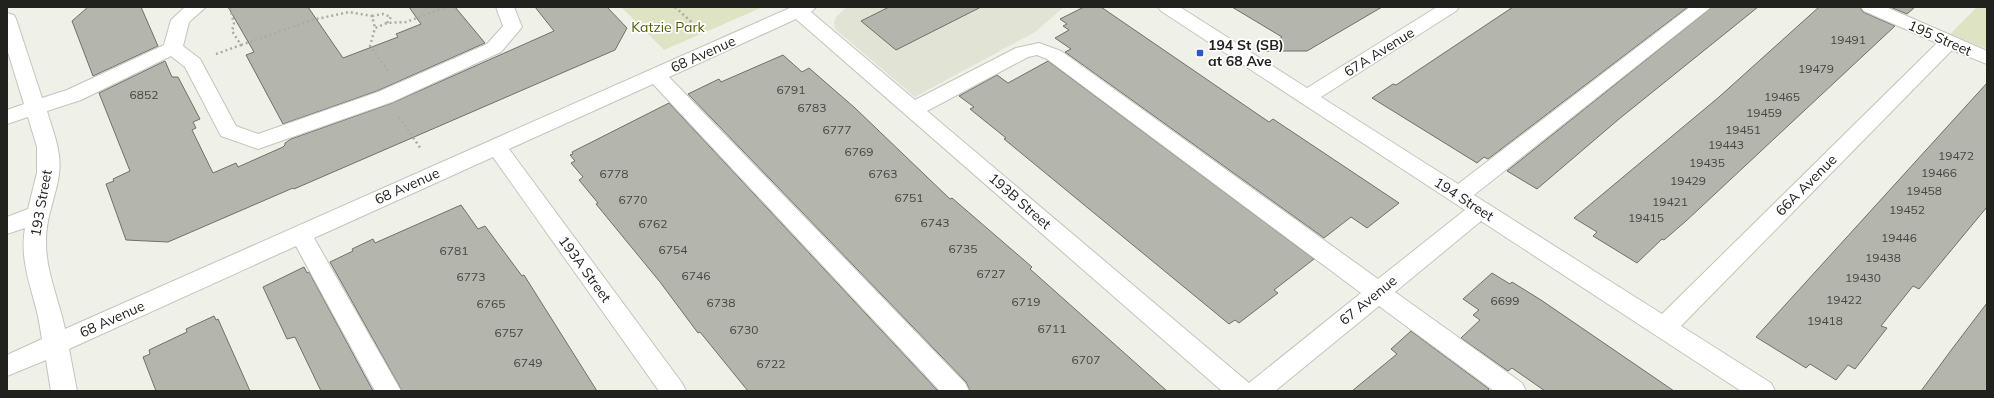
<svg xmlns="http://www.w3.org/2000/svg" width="1994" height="398" viewBox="0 0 1994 398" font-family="Mulish,sans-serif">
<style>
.built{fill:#e1e4d4}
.green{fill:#dee3c4}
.building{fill:#b4b6ae;stroke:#6f7169}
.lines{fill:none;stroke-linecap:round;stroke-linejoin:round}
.minor-casing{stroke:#c3c4bc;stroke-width:2}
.path{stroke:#aaaca5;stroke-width:2.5;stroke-dasharray:2 3;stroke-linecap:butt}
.minor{fill:#fff;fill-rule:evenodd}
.poi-dot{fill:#2d56c6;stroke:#fff;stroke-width:1.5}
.labels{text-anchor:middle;stroke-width:3.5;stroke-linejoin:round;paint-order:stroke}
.number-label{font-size:12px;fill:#464642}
.park-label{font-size:14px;fill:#535a06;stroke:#fff}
.street-label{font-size:14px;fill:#21211e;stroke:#fff}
.poi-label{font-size:14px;font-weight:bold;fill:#21211e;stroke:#fff;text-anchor:start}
</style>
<rect width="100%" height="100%" fill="#eff1e8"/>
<!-- built -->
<path class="built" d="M 847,7 L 1064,7 L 1035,32 L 915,97 L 835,29 L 834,23 L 836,17 Z"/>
<!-- green -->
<path class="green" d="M 621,7 L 763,7 L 664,50 Z
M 1977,7 L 1987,7 L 1987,49 L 1950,34 Z"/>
<!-- building -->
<path class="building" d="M 88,7 L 141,7 L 158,46 L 93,76 L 72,21 Z
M 228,7 L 308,7 L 343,58 L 398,37 L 396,34 L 421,24 L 409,7 L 455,7 L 485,43 L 377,91 L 283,124 L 246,55 L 254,52 Z
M 535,7 L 607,7 L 627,28 L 615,50 L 294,189 L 293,188 L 168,242 L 126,240 L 106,184 L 114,181 L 113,179 L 130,171 L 99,93 L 165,61 L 172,77 L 178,77 L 200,119 L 193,122 L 196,128 L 192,130 L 213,173 L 236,163 L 238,167 L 283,147 L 285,145 L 285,143 L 291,139 L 392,103 L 554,31 Z
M 889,7 L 981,7 L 896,50 L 861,21 Z
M 1084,7 L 1101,7 L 1269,122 L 1273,119 L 1399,203 L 1367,228 L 1351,217 L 1324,238 L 1065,52 L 1071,49 L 1055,38 L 1069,30 L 1063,26 L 1067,24 L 1060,19 Z
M 1232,7 L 1382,7 L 1307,51 L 1263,51 L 1282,37 Z
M 1513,7 L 1688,7 L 1488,159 L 1484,157 L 1477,163 L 1372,98 L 1393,84 L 1396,85 Z
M 1712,7 L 1758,7 L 1619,119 L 1537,189 L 1507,171 Z
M 1819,7 L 1860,7 L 1863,12 L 1895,26 L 1686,221 L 1664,240 L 1662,239 L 1637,263 L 1593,236 L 1597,232 L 1574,218 L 1719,97 Z
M 1890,7 L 1915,7 L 1907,14 Z
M 783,55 L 802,72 L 809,68 L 855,108 L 950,199 L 952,198 L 1032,267 L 1030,269 L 1167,391 L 970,391 L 966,382 L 688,94 L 719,79 L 721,82 Z
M 1048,61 L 1314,259 L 1274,290 L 1278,293 L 1239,323 L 1235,320 L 1229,324 L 1004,139 L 1006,138 L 970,109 L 974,107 L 959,96 L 997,75 L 1008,83 Z
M 1987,83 L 1987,207 L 1919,289 L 1913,286 L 1881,326 L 1887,328 L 1855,369 L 1848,365 L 1836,380 L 1810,364 L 1806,368 L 1756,337 Z
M 669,103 L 938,391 L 748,391 L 700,332 L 698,333 L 660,282 L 596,204 L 598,203 L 579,180 L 583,177 L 571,163 L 575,161 L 570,155 L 573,154 L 572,152 Z
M 461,205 L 478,229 L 485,226 L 522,276 L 524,275 L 597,391 L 402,391 L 330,262 L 353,251 L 352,249 L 373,239 L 375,243 Z
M 304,267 L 307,273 L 309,272 L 373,391 L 321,391 L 295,337 L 287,339 L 263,287 Z
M 1492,273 L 1510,284 L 1512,282 L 1541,300 L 1674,391 L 1545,391 L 1512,368 L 1508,371 L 1461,338 L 1480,320 L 1473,315 L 1479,310 L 1463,299 Z
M 1987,303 L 1987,391 L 1921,391 L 1952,349 Z
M 214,316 L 216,320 L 218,319 L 250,391 L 156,391 L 143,357 L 150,354 L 149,350 L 187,332 L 186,329 Z
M 1411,331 L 1489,389 L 1487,391 L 1352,391 L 1397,354 L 1391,349 Z"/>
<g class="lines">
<!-- minor casing -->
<g class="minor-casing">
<path id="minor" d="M 185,7 L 206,7 L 189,22 L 183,46 L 200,59 L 236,126 L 258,134 L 378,92 L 487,44 L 503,26 L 496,7 L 514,7 L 522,27 L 501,52 L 392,102 L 258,149 L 221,136 L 185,67 L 171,56 L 81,100 L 47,111 C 53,132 62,151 59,174 C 56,197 45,219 46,243 C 46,272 59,300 65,329 L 792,7 L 816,7 L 811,12 L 915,100 L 1016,48 L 1039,43 L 1061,51 L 1378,279 L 1465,210 L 1161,11 L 1158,7 L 1180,7 L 1307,88 L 1437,7 L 1459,7 L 1456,11 L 1321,97 L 1458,184 L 1690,7 L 1711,7 L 1474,195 L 1662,314 L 1937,43 L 1864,11 L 1861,7 L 1886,7 L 1987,51 L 1987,64 L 1952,50 L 1681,326 L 1771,383 L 1775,391 L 1741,391 L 1481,221 L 1395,292 L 1522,383 L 1526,391 L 1494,391 L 1379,306 L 1275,391 L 1222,391 L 796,19 L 669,77 L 965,383 L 969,391 L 940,391 L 653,84 L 509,149 L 682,383 L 686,391 L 659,391 L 493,157 L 314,238 L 401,391 L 375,391 L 296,246 L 69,349 L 77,391 L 51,391 L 46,360 L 7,376 L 7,355 L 42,339 C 40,329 39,318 36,308 C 29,281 20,257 25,228 L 7,234 L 7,217 L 28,209 L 37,173 L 37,147 L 28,117 L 7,124 L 7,110 L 24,104 L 7,49 L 7,13 L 14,15 L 16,19 L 42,98 L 67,90 L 164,45 L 171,20 ZM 1037,55 L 1047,59 L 1361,293 L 1249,383 L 927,111 L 1028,57 Z"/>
</g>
<!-- path -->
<path class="path" d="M 675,7 L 698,28
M 372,16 L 383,14 L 391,17 L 387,23
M 241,45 L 312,20 L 349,12 L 372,16 L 375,28
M 216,54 L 241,45 L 232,31 L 234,24 L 230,7
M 388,71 L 370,46 L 375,28 L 387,23 L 406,22 L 446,7
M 399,117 L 421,149"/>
<!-- minor -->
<use href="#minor" class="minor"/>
</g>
<!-- markers -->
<rect class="poi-dot" x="1196" y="49" width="8" height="8" rx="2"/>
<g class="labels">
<!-- number labels -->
<g class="number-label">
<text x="1848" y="44">19491</text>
<text x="1816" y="73">19479</text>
<text x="791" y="94">6791</text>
<text x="144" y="99">6852</text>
<text x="1782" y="101">19465</text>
<text x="812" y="112">6783</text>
<text x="1764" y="117">19459</text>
<text x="837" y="134">6777</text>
<text x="1743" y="134">19451</text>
<text x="1726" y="149">19443</text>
<text x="859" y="156">6769</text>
<text x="1956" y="160">19472</text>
<text x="1707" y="167">19435</text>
<text x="1939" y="177">19466</text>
<text x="614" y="178">6778</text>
<text x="883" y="178">6763</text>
<text x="1688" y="185">19429</text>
<text x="1924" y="195">19458</text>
<text x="909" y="202">6751</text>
<text x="633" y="204">6770</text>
<text x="1670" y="206">19421</text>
<text x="1907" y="214">19452</text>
<text x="1646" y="222">19415</text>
<text x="935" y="227">6743</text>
<text x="653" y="228">6762</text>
<text x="1899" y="242">19446</text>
<text x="963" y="253">6735</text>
<text x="673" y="254">6754</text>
<text x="454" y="255">6781</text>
<text x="1883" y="262">19438</text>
<text x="991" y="278">6727</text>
<text x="696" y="280">6746</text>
<text x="471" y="281">6773</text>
<text x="1863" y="282">19430</text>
<text x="1844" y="304">19422</text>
<text x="1505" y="305">6699</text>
<text x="1026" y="306">6719</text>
<text x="721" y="307">6738</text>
<text x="491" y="308">6765</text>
<text x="1825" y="325">19418</text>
<text x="1052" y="333">6711</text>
<text x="744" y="334">6730</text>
<text x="509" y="337">6757</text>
<text x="1086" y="364">6707</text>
<text x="528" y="367">6749</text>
<text x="771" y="368">6722</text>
</g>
<!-- park labels -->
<g class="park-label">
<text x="668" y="32">Katzie Park</text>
</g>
<!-- street labels -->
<g class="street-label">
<text transform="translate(1940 38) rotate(24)" y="5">195 Street</text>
<text transform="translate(1379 52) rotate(-32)" y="5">67A Avenue</text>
<text transform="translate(703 54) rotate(-24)" y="5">68 Avenue</text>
<text transform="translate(1806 185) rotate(-45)" y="5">66A Avenue</text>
<text transform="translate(407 186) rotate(-24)" y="5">68 Avenue</text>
<text transform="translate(1464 199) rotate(33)" y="5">194 Street</text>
<text transform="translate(1020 201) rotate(41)" y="5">193B Street</text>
<text transform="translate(41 203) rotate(-80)" y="5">193 Street</text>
<text transform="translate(585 269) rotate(54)" y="5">193A Street</text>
<text transform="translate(1368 300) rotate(-39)" y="5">67 Avenue</text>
<text transform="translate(112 319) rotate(-24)" y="5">68 Avenue</text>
</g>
<!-- poi labels -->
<g class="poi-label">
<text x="1208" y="50">194 St (SB)<tspan x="1208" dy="16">at 68 Ave</tspan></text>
</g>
</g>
<!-- border -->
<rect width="1994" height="398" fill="none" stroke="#21211e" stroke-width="16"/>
</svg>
